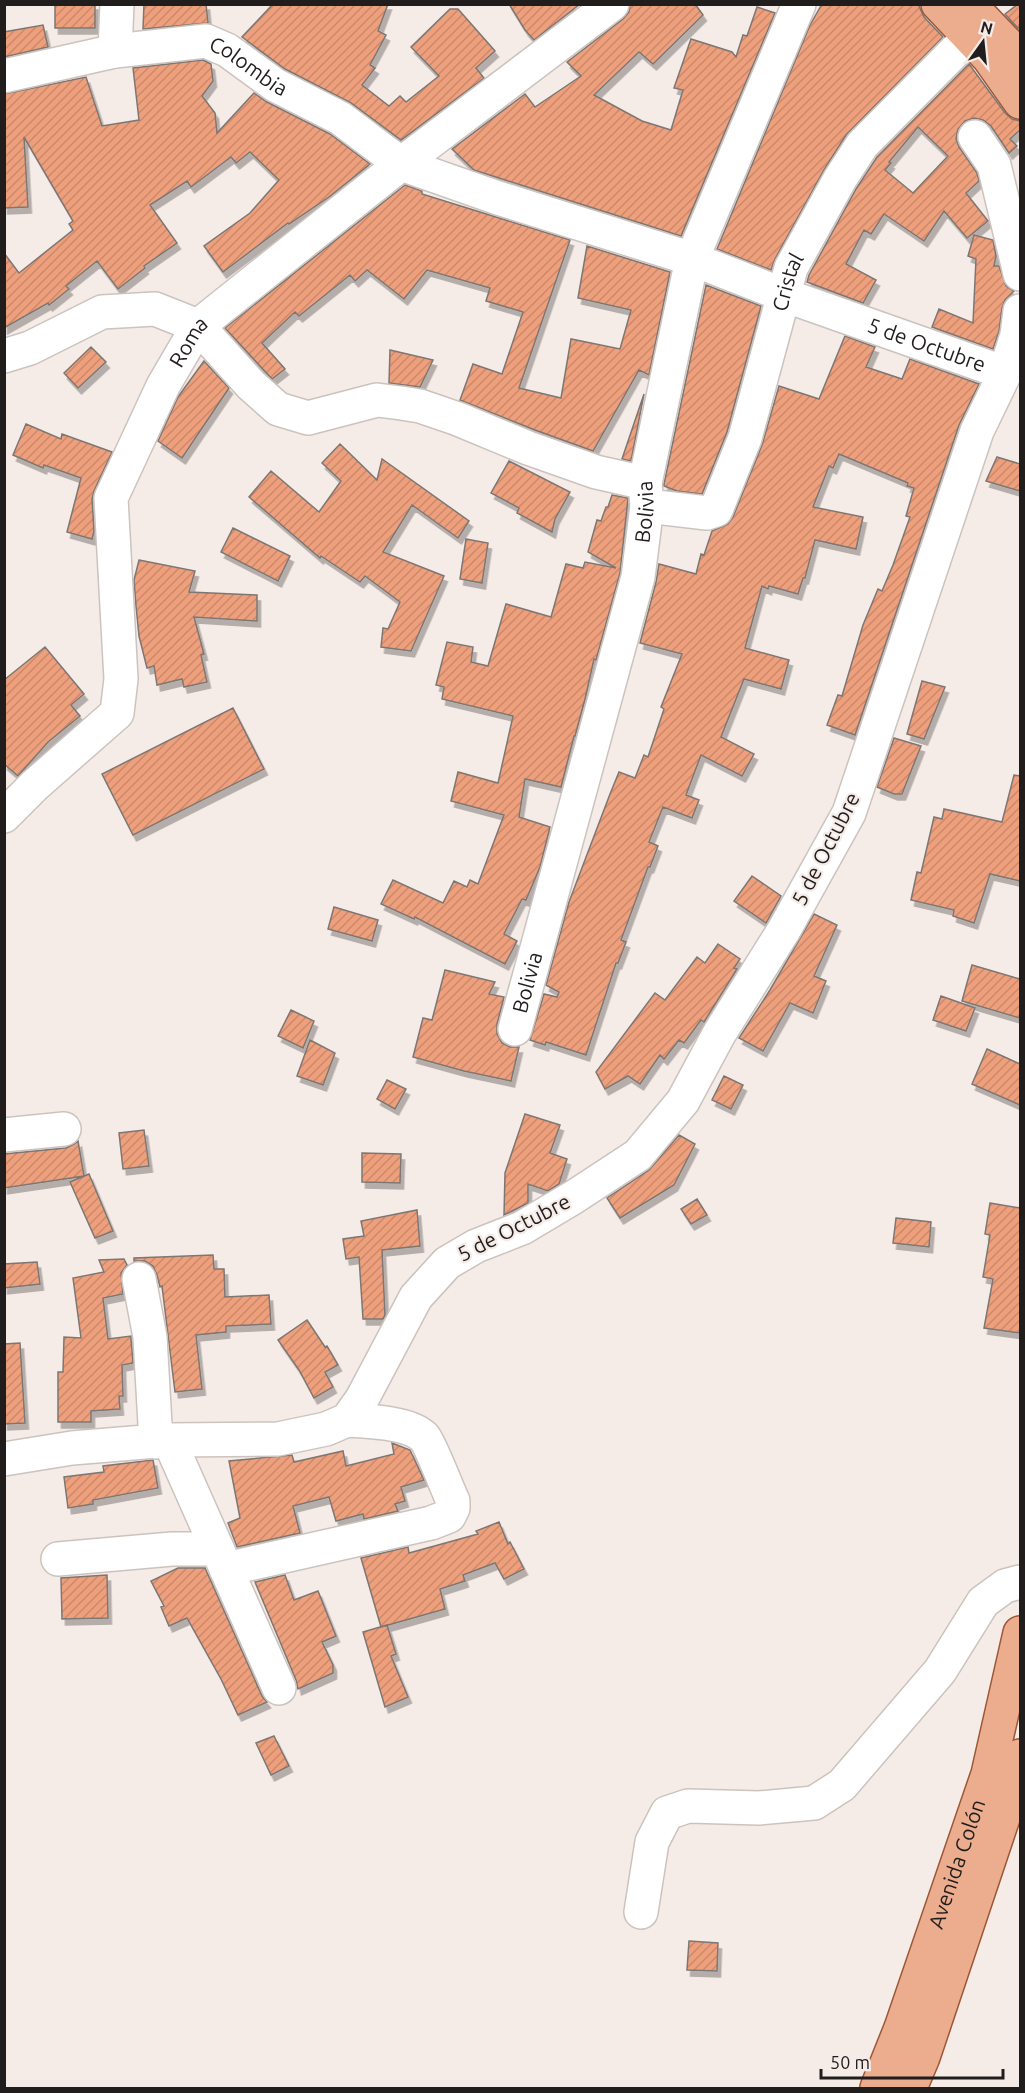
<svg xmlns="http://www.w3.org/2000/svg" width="1025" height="2093" viewBox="0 0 1025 2093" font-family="Ubuntu,sans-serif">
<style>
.building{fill:url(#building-hatch);stroke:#7e7673;stroke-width:1.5;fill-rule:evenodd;filter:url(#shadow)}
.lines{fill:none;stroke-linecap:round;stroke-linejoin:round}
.minor-casing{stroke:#ccc3bf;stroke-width:36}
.major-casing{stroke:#9c5737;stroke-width:36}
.minor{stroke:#fff;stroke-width:33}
.major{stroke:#ecad8f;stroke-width:33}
.labels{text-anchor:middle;stroke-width:4.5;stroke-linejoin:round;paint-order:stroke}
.street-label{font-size:21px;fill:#201d1c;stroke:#f5ece8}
</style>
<defs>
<pattern id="building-hatch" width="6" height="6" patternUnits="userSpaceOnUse" patternTransform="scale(1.5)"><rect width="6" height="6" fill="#eea07d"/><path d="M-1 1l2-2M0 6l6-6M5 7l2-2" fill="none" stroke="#cc896b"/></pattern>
<filter id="shadow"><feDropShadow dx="3.5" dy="6" stdDeviation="0" flood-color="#0004"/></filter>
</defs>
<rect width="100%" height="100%" fill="#f5ece8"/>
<!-- building -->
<path class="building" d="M 55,4 L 95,4 L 95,28 L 55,28 Z
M 144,4 L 206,4 L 208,23 L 143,29 Z
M 273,4 L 388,4 L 378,31 L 386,35 L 370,65 L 375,68 L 362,85 L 389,106 L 400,96 L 406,102 L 439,76 L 411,47 L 450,9 L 458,9 L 495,51 L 476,68 L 484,78 L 401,140 L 351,103 L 285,69 L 242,37 Z
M 509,4 L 580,4 L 534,40 L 525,30 Z
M 630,4 L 695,4 L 703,15 L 653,64 L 639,52 L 594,95 L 642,121 L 671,130 L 683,90 L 674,88 L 691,39 L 732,52 L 736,57 L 743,35 L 747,36 L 757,7 L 775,13 L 681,236 L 474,170 L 452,149 L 525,94 L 535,107 L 581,76 L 567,62 L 623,19 L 629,12 Z
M 822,4 L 918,4 L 924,17 L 943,37 L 846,135 L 824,170 L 775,259 L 771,270 L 717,249 L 810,25 Z
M 1018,4 L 1020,4 L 1020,27 L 1018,28 L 1005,14 Z
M 43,25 L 48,47 L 4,57 L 4,32 Z
M 203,60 L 211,64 L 213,81 L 202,96 L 215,113 L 217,133 L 254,93 L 267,102 L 330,134 L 370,164 L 329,197 L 289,224 L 288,223 L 223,272 L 204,246 L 250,213 L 279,180 L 250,152 L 236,163 L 231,157 L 191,187 L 187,181 L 150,205 L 177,243 L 144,266 L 145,268 L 118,289 L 97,261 L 66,286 L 69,289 L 49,305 L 48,303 L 4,328 L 4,253 L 19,273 L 73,230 L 69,224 L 73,221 L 24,137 L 28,207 L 4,208 L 4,94 L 86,77 L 102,126 L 139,120 L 133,68 Z
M 969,64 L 1005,113 L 1012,119 L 1020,121 L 1020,130 L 1010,139 L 1017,146 L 1009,153 L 991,126 L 983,120 L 974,118 L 965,121 L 958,129 L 956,139 L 959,147 L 977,173 L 979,181 L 966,193 L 988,221 L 967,238 L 944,211 L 924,241 L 884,214 L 871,234 L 864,230 L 846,264 L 876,280 L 863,303 L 807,282 L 809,275 L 856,189 L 877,157 ZM 918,127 L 948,156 L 913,193 L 885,170 L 891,163 L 889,162 Z
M 405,185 L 422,191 L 422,194 L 570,240 L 519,388 L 561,398 L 571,339 L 620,349 L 631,310 L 578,298 L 587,246 L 670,272 L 649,375 L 639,370 L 593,451 L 535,430 L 460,400 L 473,364 L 502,374 L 523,312 L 486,301 L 490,288 L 427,270 L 404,299 L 367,270 L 355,281 L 350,275 L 299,316 L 295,312 L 262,343 L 285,369 L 272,379 L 225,328 Z
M 974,235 L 993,240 L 996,256 L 994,266 L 999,266 L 1006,286 L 1014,291 L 1005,300 L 1002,308 L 999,331 L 993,349 L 932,327 L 939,309 L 973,323 L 976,259 L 968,256 Z
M 706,285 L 761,306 L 727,432 L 702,494 L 677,491 L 664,486 L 664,484 Z
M 845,336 L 875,347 L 866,367 L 902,379 L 910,359 L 979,384 L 959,425 L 855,735 L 827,725 L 838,695 L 842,696 L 863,625 L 878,589 L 882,591 L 893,565 L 910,517 L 906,516 L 914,488 L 907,486 L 908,483 L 839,454 L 833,468 L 829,466 L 813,507 L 863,517 L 856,549 L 815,540 L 805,578 L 803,578 L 798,594 L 769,586 L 768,589 L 762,586 L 745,648 L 789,660 L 781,689 L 744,679 L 721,737 L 754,754 L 742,776 L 701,755 L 686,795 L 699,800 L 692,818 L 663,807 L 649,842 L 658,846 L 650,867 L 648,867 L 621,940 L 626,942 L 618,963 L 616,963 L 586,1055 L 546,1042 L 545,1045 L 530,1040 L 544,994 L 557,997 L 559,992 L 546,985 L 569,902 L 610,794 L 619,772 L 635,778 L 644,755 L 648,757 L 664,709 L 661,707 L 682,654 L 640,643 L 656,582 L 659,564 L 696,574 L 701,554 L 704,555 L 712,531 L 728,524 L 733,517 L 762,445 L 779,386 L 819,399 Z
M 91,347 L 106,362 L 78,388 L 64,373 Z
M 390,350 L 433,360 L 420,387 L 389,383 Z
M 204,361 L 229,388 L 182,458 L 158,441 L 178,397 Z
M 644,394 L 631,461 L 622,459 Z
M 26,424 L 61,439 L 62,434 L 112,452 L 94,491 L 92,499 L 94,531 L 92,539 L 67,532 L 81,478 L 44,465 L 43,468 L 13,455 Z
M 340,444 L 377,480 L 382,459 L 469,521 L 458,538 L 412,505 L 383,552 L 444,576 L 411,651 L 381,647 L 383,628 L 388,629 L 400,602 L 365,576 L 360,582 L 321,556 L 320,558 L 249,497 L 271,471 L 319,512 L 341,481 L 322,463 Z
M 997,457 L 1020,464 L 1020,491 L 986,481 Z
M 509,461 L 570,492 L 555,519 L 552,532 L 517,513 L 519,508 L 491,493 Z
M 612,495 L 628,498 L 620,573 L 596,660 L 594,659 L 585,699 L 575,736 L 574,736 L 561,787 L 525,779 L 519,817 L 550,827 L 540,867 L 526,900 L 522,899 L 504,934 L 517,941 L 505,964 L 415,917 L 414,919 L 381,904 L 393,880 L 443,903 L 454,881 L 467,887 L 470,880 L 478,884 L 504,815 L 451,801 L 458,772 L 498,783 L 513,716 L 442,699 L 444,687 L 436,685 L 447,642 L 473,647 L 471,662 L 488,666 L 506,604 L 551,617 L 566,564 L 583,568 L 585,562 L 616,568 L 588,552 L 597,520 L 601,521 L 606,507 L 608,507 Z
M 233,528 L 290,556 L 278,581 L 221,552 Z
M 466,539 L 488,543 L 482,583 L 460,579 Z
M 139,560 L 195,571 L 189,592 L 257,595 L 257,621 L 194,617 L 204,654 L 201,655 L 207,682 L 184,687 L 182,679 L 157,685 L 154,666 L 147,668 L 139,636 L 136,606 L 134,580 Z
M 45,647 L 84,694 L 71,705 L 80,716 L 48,742 L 18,776 L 4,764 L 4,680 Z
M 922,681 L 945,687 L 924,739 L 907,734 Z
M 233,708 L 264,769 L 133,835 L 102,774 Z
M 894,738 L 921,746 L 902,794 L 894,794 L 877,787 Z
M 1014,775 L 1020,776 L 1020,881 L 990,874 L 974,923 L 953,916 L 954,910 L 911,900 L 917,872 L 921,873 L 934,817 L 942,819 L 944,809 L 1002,822 Z
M 752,876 L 781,896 L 766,923 L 734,901 Z
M 334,907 L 378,920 L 372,941 L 328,929 Z
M 814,914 L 837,925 L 814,976 L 826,981 L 813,1013 L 790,1003 L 763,1051 L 739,1038 L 770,990 Z
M 718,944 L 740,959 L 734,968 L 737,969 L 704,1022 L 701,1020 L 684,1043 L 679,1040 L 664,1059 L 660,1055 L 640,1084 L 628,1076 L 605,1089 L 596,1072 L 655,993 L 665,1000 L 697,957 L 705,963 Z
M 972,965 L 1020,979 L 1020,1018 L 962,1001 Z
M 445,970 L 495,982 L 489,994 L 504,997 L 497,1024 L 497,1034 L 502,1043 L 510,1047 L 519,1047 L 511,1081 L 464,1071 L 413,1057 L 423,1018 L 432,1020 Z
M 941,996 L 975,1008 L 966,1031 L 933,1020 Z
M 291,1010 L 314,1021 L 303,1048 L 278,1036 Z
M 310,1040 L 335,1053 L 323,1085 L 297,1076 Z
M 987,1049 L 1020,1064 L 1020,1105 L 972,1084 Z
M 724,1076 L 743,1085 L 731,1109 L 712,1100 Z
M 387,1080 L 406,1089 L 395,1109 L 377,1099 Z
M 525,1114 L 560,1125 L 550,1153 L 567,1159 L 559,1184 L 548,1191 L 528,1184 L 528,1203 L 504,1215 L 505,1173 Z
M 144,1130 L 149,1166 L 123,1169 L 119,1133 Z
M 679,1135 L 695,1144 L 674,1185 L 620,1218 L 607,1198 L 649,1170 Z
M 78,1141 L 84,1176 L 4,1188 L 4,1154 L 66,1148 L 74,1144 Z
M 362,1153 L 401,1154 L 400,1183 L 362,1182 Z
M 89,1174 L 113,1231 L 95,1238 L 70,1182 Z
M 697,1199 L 707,1215 L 691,1224 L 681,1209 Z
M 990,1203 L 1020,1208 L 1020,1333 L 984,1328 L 993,1279 L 983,1277 L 990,1235 L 985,1234 Z
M 417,1210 L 420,1246 L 382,1250 L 385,1315 L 383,1319 L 363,1319 L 359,1257 L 346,1259 L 343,1239 L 364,1236 L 361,1221 Z
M 896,1218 L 931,1222 L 929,1247 L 893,1243 Z
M 213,1255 L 214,1269 L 224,1269 L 225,1297 L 269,1295 L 271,1324 L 226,1326 L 226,1332 L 196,1335 L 202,1389 L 175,1392 L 162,1286 L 160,1287 L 157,1275 L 153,1266 L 145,1261 L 134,1261 L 134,1258 Z
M 124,1259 L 127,1265 L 121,1273 L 123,1294 L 103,1298 L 108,1339 L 131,1336 L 131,1339 L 133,1363 L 122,1365 L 123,1396 L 119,1396 L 120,1409 L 91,1411 L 91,1422 L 58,1422 L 58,1372 L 63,1372 L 64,1337 L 81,1338 L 73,1278 L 104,1272 L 99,1260 Z
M 37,1262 L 40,1284 L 4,1288 L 4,1264 Z
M 307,1320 L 325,1347 L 327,1346 L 338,1365 L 325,1372 L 333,1387 L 314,1398 L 299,1370 L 278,1340 Z
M 20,1343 L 25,1423 L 4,1424 L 4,1344 Z
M 392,1443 L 410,1450 L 424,1480 L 401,1487 L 405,1501 L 395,1504 L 398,1511 L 364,1519 L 363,1514 L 336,1521 L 329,1497 L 293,1506 L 300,1533 L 237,1547 L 228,1523 L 240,1518 L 229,1461 L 292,1455 L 294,1462 L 343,1451 L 346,1466 L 394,1454 Z
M 153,1460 L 158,1488 L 93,1500 L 93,1504 L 68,1508 L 64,1477 L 104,1472 L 103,1466 Z
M 499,1522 L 508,1544 L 510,1542 L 524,1569 L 504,1579 L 495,1563 L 463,1575 L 465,1581 L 440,1589 L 445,1609 L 381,1627 L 361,1558 L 408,1547 L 409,1553 L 478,1534 L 476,1531 Z
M 178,1568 L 205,1568 L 262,1696 L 267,1702 L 238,1715 L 221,1679 L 187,1618 L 169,1626 L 161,1607 L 164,1606 L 151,1581 Z
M 107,1575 L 108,1618 L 62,1619 L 61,1578 Z
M 285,1575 L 294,1600 L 318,1591 L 336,1636 L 322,1642 L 333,1665 L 333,1673 L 298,1689 L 296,1680 L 255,1582 Z
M 387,1625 L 396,1654 L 391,1656 L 408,1697 L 385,1707 L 363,1632 Z
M 274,1736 L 289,1766 L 271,1775 L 256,1743 Z
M 689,1941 L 718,1943 L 717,1971 L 687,1970 Z"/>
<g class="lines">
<!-- minor casing -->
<g class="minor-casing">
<g id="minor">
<path d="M 115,51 L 117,4"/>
<path id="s1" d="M 4,76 L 115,51 L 206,41 L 227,50 L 275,85 L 340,118 L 401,164 L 498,198 L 692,259 L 784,295 L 1005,373 L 977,431 L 849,813 L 784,930 L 719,1034 L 683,1101 L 638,1155 L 574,1197 L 522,1228 L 476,1246 L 447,1263 L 416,1297 L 362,1399 L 347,1420 L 326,1429 L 278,1439 L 169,1440 L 72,1448 L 4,1459"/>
<path d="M 975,137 L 994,165 L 1020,274"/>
<path d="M 4,356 L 30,348 L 102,312 L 155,309 L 198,326 L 251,385 L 278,409 L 308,418 L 377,400 L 401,403 L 420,406 L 458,419 L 528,448 L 596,472 L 645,483"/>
<path d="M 1005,373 L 1017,335 L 1020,311"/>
<path id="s2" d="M 647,506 L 707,513 L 716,510 L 745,438 L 791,268 L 840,179 L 862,145 L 969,37"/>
<path id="s3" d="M 4,816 L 35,785 L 117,713 L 121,679 L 111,498 L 163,386 L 198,326 L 401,164 L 612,4"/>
<path id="s4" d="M 515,1029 L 638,577 L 647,506 L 645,483 L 692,259 L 799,4"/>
<path d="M 4,1135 L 64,1129"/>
<path d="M 139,1279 L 150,1337 L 156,1442"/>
<path d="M 169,1440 L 279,1688"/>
<path d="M 58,1559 L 172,1549 L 217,1549"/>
<path d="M 226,1569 L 431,1523 L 449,1516 L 453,1508 L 453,1501 C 447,1489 431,1445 424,1437 C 409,1422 367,1421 347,1420"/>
<path d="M 641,1912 L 652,1842 L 667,1813 L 688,1806 L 759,1808 L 814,1803 L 842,1785 L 940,1671 L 983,1602 L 1005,1586 L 1020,1582"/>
</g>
</g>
<!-- major casing -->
<g class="major-casing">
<g id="major">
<path d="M 938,4 L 989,58 L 1020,102"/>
<path d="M 969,4 L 1020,57"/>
<path id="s5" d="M 877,2088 L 901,2028 L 988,1774 L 1020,1633"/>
<path d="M 910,2088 L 923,2057 L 1012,1791 L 1020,1756"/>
</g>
</g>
<!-- minor -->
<use href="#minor" class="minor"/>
<!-- major -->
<use href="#major" class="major"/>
</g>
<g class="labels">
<!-- street labels -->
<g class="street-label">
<text dy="7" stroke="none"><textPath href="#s1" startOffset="255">Colombia</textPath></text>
<text dy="7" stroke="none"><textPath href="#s2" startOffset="309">Cristal</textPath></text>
<text dy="7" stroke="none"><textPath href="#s3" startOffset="543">Roma</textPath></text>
<text dy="7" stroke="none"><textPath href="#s1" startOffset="993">5 de Octubre</textPath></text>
<text dy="7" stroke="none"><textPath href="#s4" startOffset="534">Bolivia</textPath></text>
<text transform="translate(826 849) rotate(-63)" y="7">5 de Octubre</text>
<text dy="7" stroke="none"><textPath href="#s4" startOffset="48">Bolivia</textPath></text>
<text transform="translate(514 1228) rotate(-27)" y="7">5 de Octubre</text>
<text dy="7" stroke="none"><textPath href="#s5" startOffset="238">Avenida Colón</textPath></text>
</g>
</g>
<!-- border -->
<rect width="1025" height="2093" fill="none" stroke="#201d1c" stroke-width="12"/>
<!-- north arrow -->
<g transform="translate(983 42) rotate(15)" stroke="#f5ece8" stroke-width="4.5" paint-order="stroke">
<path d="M0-4.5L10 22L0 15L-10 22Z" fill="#201d1c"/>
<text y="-9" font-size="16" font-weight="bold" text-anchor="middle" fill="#201d1c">N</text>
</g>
<!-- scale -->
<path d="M821 2069v9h182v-9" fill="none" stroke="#201d1c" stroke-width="3"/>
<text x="830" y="2069" font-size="18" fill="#201d1c" stroke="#f5ece8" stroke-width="4.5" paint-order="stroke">50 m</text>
</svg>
